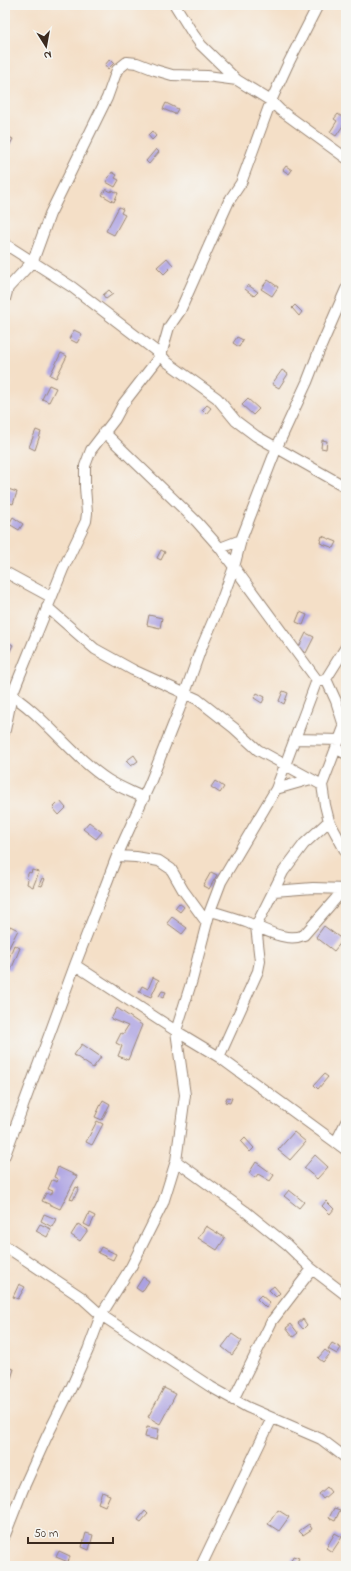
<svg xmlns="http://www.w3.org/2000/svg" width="351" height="1571" viewBox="0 0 351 1571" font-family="'Indie Flower',sans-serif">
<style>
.building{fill:#aca1e2}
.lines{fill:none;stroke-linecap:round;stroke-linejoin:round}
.minor-casing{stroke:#988472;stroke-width:12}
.minor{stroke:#fff;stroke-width:10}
</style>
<rect width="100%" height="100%" fill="#f6f6f2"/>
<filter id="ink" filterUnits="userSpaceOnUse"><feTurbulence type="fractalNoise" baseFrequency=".025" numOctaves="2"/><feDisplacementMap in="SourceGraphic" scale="8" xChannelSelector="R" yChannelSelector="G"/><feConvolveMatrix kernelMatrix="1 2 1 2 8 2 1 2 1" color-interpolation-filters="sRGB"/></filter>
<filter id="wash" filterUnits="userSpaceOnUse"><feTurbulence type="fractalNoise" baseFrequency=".012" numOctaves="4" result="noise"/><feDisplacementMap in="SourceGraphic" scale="16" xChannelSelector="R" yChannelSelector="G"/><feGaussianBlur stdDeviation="0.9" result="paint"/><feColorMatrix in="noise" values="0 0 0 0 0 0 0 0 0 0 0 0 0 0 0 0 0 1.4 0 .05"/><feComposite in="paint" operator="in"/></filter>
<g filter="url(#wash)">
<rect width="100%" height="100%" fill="#f4dfc7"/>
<g id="blocks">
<!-- building -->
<path class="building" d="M 110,59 L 114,63 L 108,69 L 105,65 Z
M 166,103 L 178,109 L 175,114 L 163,109 Z
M 338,114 L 346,120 L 346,121 L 336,136 L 330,132 L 337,121 L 334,119 Z
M 152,131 L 156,136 L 152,140 L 148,135 Z
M 5,135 L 13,139 L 5,153 Z
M 156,149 L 159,152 L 149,164 L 146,161 Z
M 286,166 L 292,170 L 289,174 L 283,170 Z
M 112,172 L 117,175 L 115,178 L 119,180 L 115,187 L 106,182 Z
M 106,189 L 111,192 L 112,190 L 118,193 L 114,202 L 102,195 Z
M 119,207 L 123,209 L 121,213 L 125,215 L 114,235 L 106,231 Z
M 167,258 L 173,265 L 164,274 L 157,267 Z
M 268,280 L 278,287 L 272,296 L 261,289 Z
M 248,285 L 258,292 L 254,296 L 245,289 Z
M 109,290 L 113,294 L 106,299 L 103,295 Z
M 295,305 L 302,312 L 299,316 L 292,308 Z
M 74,330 L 82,334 L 77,343 L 69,339 Z
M 237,337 L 243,340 L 239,347 L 233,343 Z
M 61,353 L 67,356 L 56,378 L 50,375 Z
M 282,370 L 288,374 L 279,388 L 272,384 Z
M 49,385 L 56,388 L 49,402 L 42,399 Z
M 248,399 L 259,409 L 253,415 L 242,405 Z
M 207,405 L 211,408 L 206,414 L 202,410 Z
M 36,430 L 41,432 L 35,450 L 29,447 Z
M 322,440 L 327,441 L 326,449 L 321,448 Z
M 5,488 L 17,492 L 13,504 L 5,501 Z
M 13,517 L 23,524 L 19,530 L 9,524 Z
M 322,536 L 337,542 L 334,548 L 320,543 Z
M 161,550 L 165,552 L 161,560 L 157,558 Z
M 300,612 L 307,615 L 303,625 L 296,622 Z
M 149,615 L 162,618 L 160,628 L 147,625 Z
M 306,633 L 314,637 L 306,653 L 298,649 Z
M 5,640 L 13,645 L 9,653 L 5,651 Z
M 283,691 L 288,693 L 284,704 L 279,701 Z
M 257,693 L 265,697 L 262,703 L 254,698 Z
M 134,755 L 138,761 L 131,766 L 126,761 Z
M 215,781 L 224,787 L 220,793 L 211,787 Z
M 60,801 L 66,808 L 59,815 L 53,808 Z
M 89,822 L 102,832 L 96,839 L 83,829 Z
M 32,870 L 39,872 L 33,887 L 27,884 L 28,879 L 26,878 L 29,872 L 31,873 Z
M 211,872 L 217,875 L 209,889 L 203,886 Z
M 42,878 L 45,879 L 42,886 L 39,885 Z
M 179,903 L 184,907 L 180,912 L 175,908 Z
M 172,917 L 187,928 L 182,934 L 167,923 Z
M 10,926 L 18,930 L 5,955 L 5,936 Z
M 324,926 L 343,940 L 334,951 L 316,937 Z
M 14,945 L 20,948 L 11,970 L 5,968 Z
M 153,977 L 159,980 L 151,997 L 139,992 L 142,986 L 148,989 Z
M 162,991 L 166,992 L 163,998 L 159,996 Z
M 117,1008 L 142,1025 L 128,1060 L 118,1056 L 122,1046 L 116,1043 L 121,1033 L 123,1034 L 128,1026 L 111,1019 Z
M 82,1044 L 101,1057 L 93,1068 L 74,1055 Z
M 324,1074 L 328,1077 L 318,1089 L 314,1085 Z
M 227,1097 L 232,1098 L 230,1103 L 225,1102 Z
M 103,1100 L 110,1104 L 102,1120 L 95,1117 Z
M 97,1121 L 103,1124 L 92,1145 L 86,1142 Z
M 294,1132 L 306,1142 L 290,1160 L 278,1150 Z
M 245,1138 L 254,1148 L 250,1152 L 241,1142 Z
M 315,1155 L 328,1167 L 317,1179 L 304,1168 Z
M 256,1162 L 274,1175 L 270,1181 L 258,1174 L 255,1178 L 249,1173 Z
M 58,1167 L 77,1176 L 60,1209 L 42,1201 L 46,1193 L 51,1195 L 53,1191 L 48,1189 L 52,1180 L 57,1182 L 58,1179 L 54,1177 Z
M 76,1187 L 79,1188 L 73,1200 L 70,1199 Z
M 289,1190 L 304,1202 L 299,1208 L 284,1196 Z
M 326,1201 L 334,1209 L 330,1214 L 322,1206 Z
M 89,1213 L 95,1216 L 90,1227 L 84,1224 Z
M 44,1214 L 56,1219 L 52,1227 L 41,1221 Z
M 40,1224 L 51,1229 L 47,1237 L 36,1231 Z
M 78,1224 L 88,1230 L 80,1241 L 71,1235 Z
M 206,1226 L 225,1238 L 217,1250 L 198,1238 Z
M 101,1247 L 116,1254 L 113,1260 L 98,1253 Z
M 143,1277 L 149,1281 L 142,1292 L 136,1288 Z
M 19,1284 L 25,1287 L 18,1299 L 13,1297 Z
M 274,1286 L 280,1293 L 276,1297 L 269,1290 Z
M 261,1295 L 270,1303 L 266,1308 L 257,1299 Z
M 303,1319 L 307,1325 L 303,1329 L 298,1323 Z
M 291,1324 L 298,1333 L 293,1337 L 286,1328 Z
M 232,1334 L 242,1341 L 232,1355 L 222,1347 Z
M 332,1343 L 341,1348 L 337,1354 L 328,1349 Z
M 325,1350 L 330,1354 L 323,1362 L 318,1358 Z
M 5,1367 L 14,1369 L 9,1385 L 5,1384 Z
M 164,1388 L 176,1394 L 160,1424 L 148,1417 Z
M 147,1427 L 159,1429 L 157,1440 L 145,1437 Z
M 327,1487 L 331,1492 L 323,1499 L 319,1494 Z
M 102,1492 L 110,1495 L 105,1506 L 98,1503 Z
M 334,1508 L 340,1510 L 335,1521 L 329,1518 Z
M 278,1510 L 289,1517 L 279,1531 L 268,1524 Z
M 145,1511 L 148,1514 L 141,1522 L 138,1520 Z
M 309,1524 L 312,1529 L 303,1535 L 299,1531 Z
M 86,1533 L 93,1535 L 89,1550 L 82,1547 Z
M 335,1533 L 342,1537 L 332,1552 L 326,1548 Z
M 59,1551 L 70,1556 L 68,1562 L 56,1557 Z
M 293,1556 L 299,1558 L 295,1566 L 289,1566 Z"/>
</g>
</g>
<g filter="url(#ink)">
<use href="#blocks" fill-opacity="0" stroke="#988472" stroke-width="1"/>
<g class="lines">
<!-- minor casing -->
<g class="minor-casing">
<path id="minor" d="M 175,5 L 193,34 L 201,45 L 237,80 L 271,101 L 280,110 L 346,158
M 5,244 L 72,287 L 161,355 L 167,362 L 217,398 L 236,421 L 256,436 L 346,487
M 5,299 L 8,288 L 33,261 L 50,214 L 107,98 L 117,70 L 127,62 L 137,63 L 155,70 L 172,75 L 207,76 L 237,80
M 104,432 L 197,522 L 220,548 L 317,680 L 322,681 L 326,679 L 346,647
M 220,548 L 241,540
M 5,572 L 51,597
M 47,607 L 95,649 L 133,670 L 197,699 L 234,728 L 258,750 L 322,785
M 326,679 L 336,701 L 344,726
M 5,691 C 44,714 70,755 108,780 C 119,787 132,792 144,798
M 346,722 L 322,785 L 325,805 L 329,821 L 346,852
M 5,730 L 12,695 L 18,680 L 63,569 L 86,521 L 87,513 L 85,487 L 85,466 L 91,450 L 115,419 L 123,404 L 161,355 L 169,327 L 180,311 L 215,232 L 229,201 L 241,183 L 271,101 L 288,64 L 318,5
M 295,739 L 340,740
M 337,749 L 346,754
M 276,789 L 311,779
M 117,856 L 136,857 L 159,861 L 171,869 L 183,890 L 207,923
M 274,891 L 313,888 L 346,889
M 210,911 C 222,914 234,918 246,922 C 264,929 286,943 304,935 L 346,887
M 75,965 L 176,1031 L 219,1057 L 346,1150
M 219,1057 L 258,971 L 260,961 L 256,926 L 283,872 L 304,844 L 329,821
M 336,1142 L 346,1122
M 5,1155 L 75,965 L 117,856 L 150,783 L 179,710 L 200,651 L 221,602 L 234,567 L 241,540 L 277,447 L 307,382 L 319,351 L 346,289
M 176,1161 L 245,1211 L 287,1245 L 312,1269 L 346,1295
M 5,1246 L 81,1297 L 101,1315 L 211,1387 L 247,1407 L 321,1439 L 346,1458
M 233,1400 L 272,1321 L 312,1269
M 5,1535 L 23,1489 L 47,1436 L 71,1388 L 88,1350 L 101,1315 L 131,1267 L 163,1203 L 176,1161 L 185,1095 L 176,1031 L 192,980 L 210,911 L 221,882 L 276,789 L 317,680
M 201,1566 L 272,1418"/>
</g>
<!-- minor -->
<use href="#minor" class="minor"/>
</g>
</g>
<!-- margin -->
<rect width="351" height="1571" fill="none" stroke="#f6f6f2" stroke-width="20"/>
<!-- north arrow -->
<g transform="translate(46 46) rotate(169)" stroke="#f6f6f2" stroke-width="3" paint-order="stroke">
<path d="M0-3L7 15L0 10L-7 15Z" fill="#3b2a1e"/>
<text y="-6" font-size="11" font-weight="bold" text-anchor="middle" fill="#3b2a1e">N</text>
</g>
<!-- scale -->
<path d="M28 1537v6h85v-6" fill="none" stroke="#3b2a1e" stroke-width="2"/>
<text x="34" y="1537" font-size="12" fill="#3b2a1e" stroke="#f6f6f2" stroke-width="3" paint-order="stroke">50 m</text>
</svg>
